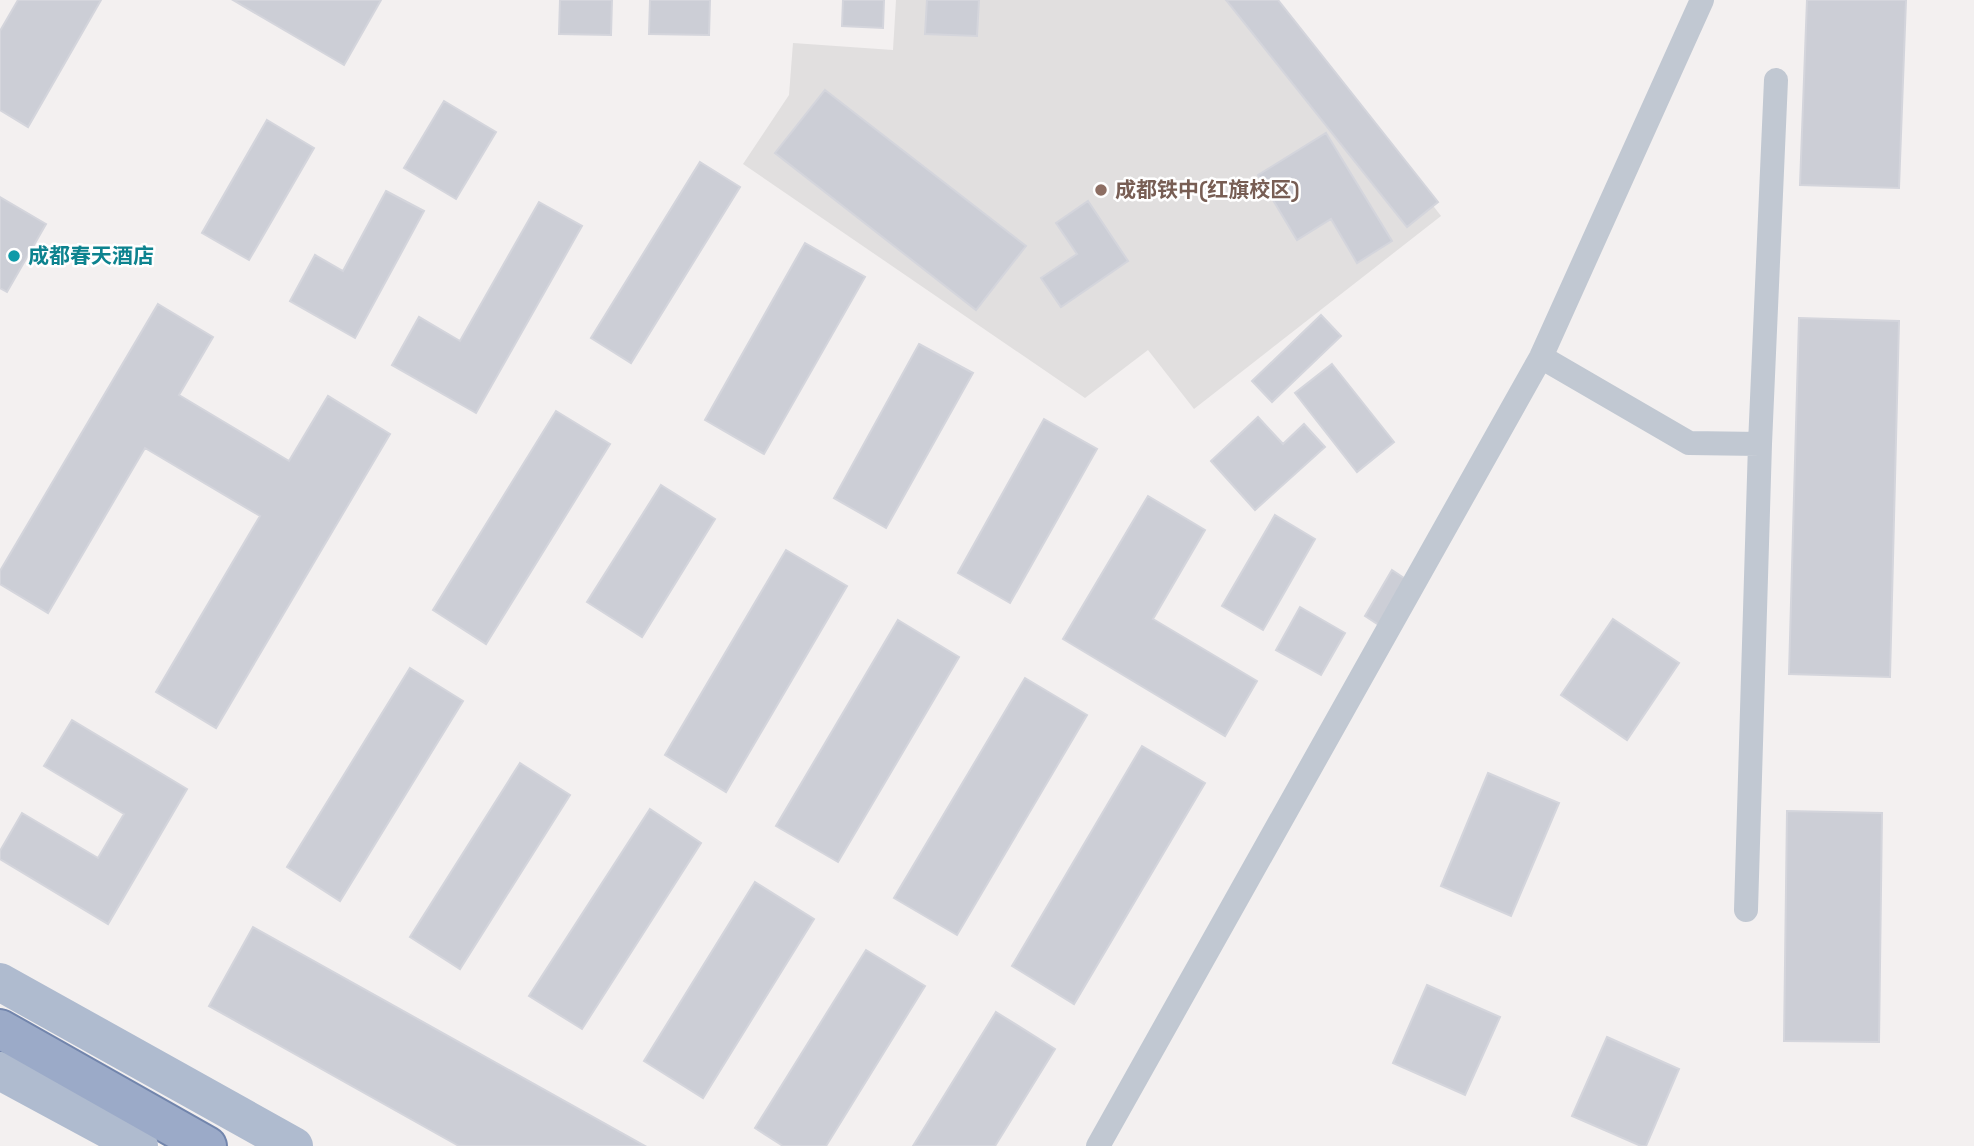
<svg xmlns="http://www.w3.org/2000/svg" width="1974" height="1146" viewBox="0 0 1974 1146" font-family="'Space Grotesk','Noto Sans SC',sans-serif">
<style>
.education{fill:#e1dfdf}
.building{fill:#ccced6;stroke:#d4d5dc;stroke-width:2}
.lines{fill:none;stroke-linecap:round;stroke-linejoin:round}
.trunk-casing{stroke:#7285ac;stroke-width:42}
.minor{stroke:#c1c8d2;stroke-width:24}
.primary{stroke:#afbbcf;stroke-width:38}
.trunk{stroke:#9baac8;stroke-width:38}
.education-dot{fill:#8d6e63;stroke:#fff;stroke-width:2.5}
.culture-dot{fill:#0f9aa8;stroke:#fff;stroke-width:2.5}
.labels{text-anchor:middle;stroke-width:5;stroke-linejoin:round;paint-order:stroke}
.education-label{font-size:21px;font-weight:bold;fill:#785e54;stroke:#fff;text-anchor:start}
.culture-label{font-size:21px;font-weight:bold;fill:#0d838f;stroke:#fff;text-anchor:start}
</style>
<rect width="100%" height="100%" fill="#f3f0f0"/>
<!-- education -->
<path class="education" d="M 896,0 L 1275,0 L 1441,216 L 1194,409 L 1148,350 L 1085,398 L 743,164 L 789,95 L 793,43 L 893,50 Z"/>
<!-- building -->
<path class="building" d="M 18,0 L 101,0 L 28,127 L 0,110 L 0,31 Z
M 233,0 L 381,0 L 344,65 Z
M 560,0 L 612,0 L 611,35 L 559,34 Z
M 650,0 L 710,0 L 709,35 L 649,34 Z
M 843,0 L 884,0 L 883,28 L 842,26 Z
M 927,0 L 979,0 L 977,36 L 925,34 Z
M 1226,0 L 1278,0 L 1438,202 L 1407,227 Z
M 1807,0 L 1906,0 L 1899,188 L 1800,185 Z
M 825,90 L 1026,246 L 976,310 L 775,153 Z
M 444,101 L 496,132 L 456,199 L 404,168 Z
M 267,120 L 314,148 L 249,260 L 202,233 Z
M 1326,133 L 1392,241 L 1357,263 L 1331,219 L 1297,240 L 1258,175 Z
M 700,162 L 740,187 L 631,363 L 591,338 Z
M 386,191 L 424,211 L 355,338 L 290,301 L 315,255 L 343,271 Z
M 0,197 L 46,224 L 7,292 L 0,288 Z
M 1088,201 L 1128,261 L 1061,307 L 1041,278 L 1077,254 L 1056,223 Z
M 539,202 L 582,226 L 476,413 L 392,365 L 419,317 L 460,341 Z
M 805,243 L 865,277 L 764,454 L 705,420 Z
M 158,304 L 213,337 L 179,395 L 289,461 L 328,396 L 390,434 L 216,728 L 156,692 L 260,516 L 145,448 L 48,613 L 0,584 L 0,571 Z
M 1321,315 L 1341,336 L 1272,402 L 1252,381 Z
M 1799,318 L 1899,321 L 1890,677 L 1789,674 Z
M 919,344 L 973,373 L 886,528 L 834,498 Z
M 1332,364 L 1394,442 L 1357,472 L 1295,393 Z
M 556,411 L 610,444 L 486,644 L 433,610 Z
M 1258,417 L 1283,444 L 1304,424 L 1325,447 L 1255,510 L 1211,461 Z
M 1044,419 L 1097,449 L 1010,603 L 958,573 Z
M 661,485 L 715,519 L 642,637 L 587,602 Z
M 1148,496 L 1205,530 L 1153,619 L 1257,681 L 1225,736 L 1063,639 Z
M 1275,515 L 1315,539 L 1263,630 L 1222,606 Z
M 786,550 L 847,586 L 726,792 L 665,755 Z
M 1392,570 L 1407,580 L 1379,625 L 1365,616 Z
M 1300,607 L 1345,633 L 1321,675 L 1276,650 Z
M 1613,619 L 1679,663 L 1627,740 L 1561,695 Z
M 898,620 L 959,657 L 838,862 L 776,826 Z
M 410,668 L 463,701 L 340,901 L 287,867 Z
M 1025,678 L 1087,715 L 957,935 L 894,898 Z
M 72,720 L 187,789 L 108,924 L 0,859 L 0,851 L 22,813 L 98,858 L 124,814 L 44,766 Z
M 1142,746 L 1205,783 L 1074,1004 L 1012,966 Z
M 520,763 L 570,795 L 460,969 L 410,937 Z
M 1488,773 L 1559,803 L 1511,916 L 1441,886 Z
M 650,809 L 701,843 L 582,1029 L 529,996 Z
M 1787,811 L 1882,813 L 1879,1042 L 1784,1041 Z
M 755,882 L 814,919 L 703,1098 L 644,1061 Z
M 253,927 L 645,1146 L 459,1146 L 209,1006 Z
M 866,950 L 925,986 L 826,1146 L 783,1146 L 755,1128 Z
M 1427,985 L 1500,1017 L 1465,1095 L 1393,1063 Z
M 996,1012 L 1055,1049 L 995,1146 L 913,1146 Z
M 1607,1037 L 1679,1069 L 1646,1146 L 1641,1146 L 1572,1116 Z"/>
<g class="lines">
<!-- trunk casing -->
<g class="trunk-casing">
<path id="trunk" d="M 0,1029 L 207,1146"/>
</g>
<!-- minor -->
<path class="minor" d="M 1541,357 L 1689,443 L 1760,444
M 1746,910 L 1760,444 L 1776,80
M 1098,1146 L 1541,357 L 1702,0"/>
<!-- primary -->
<path class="primary" d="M 0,982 L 294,1146
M 0,1071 L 139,1146"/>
<!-- trunk -->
<use href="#trunk" class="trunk"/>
</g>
<!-- markers -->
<circle class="education-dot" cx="1101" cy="190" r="7"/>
<circle class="culture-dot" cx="14" cy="256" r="7"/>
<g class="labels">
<!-- education labels -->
<g class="education-label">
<text x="1115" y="197">成都铁中(红旗校区)</text>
</g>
<!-- culture labels -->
<g class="culture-label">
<text x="28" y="263">成都春天酒店</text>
</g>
</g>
</svg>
